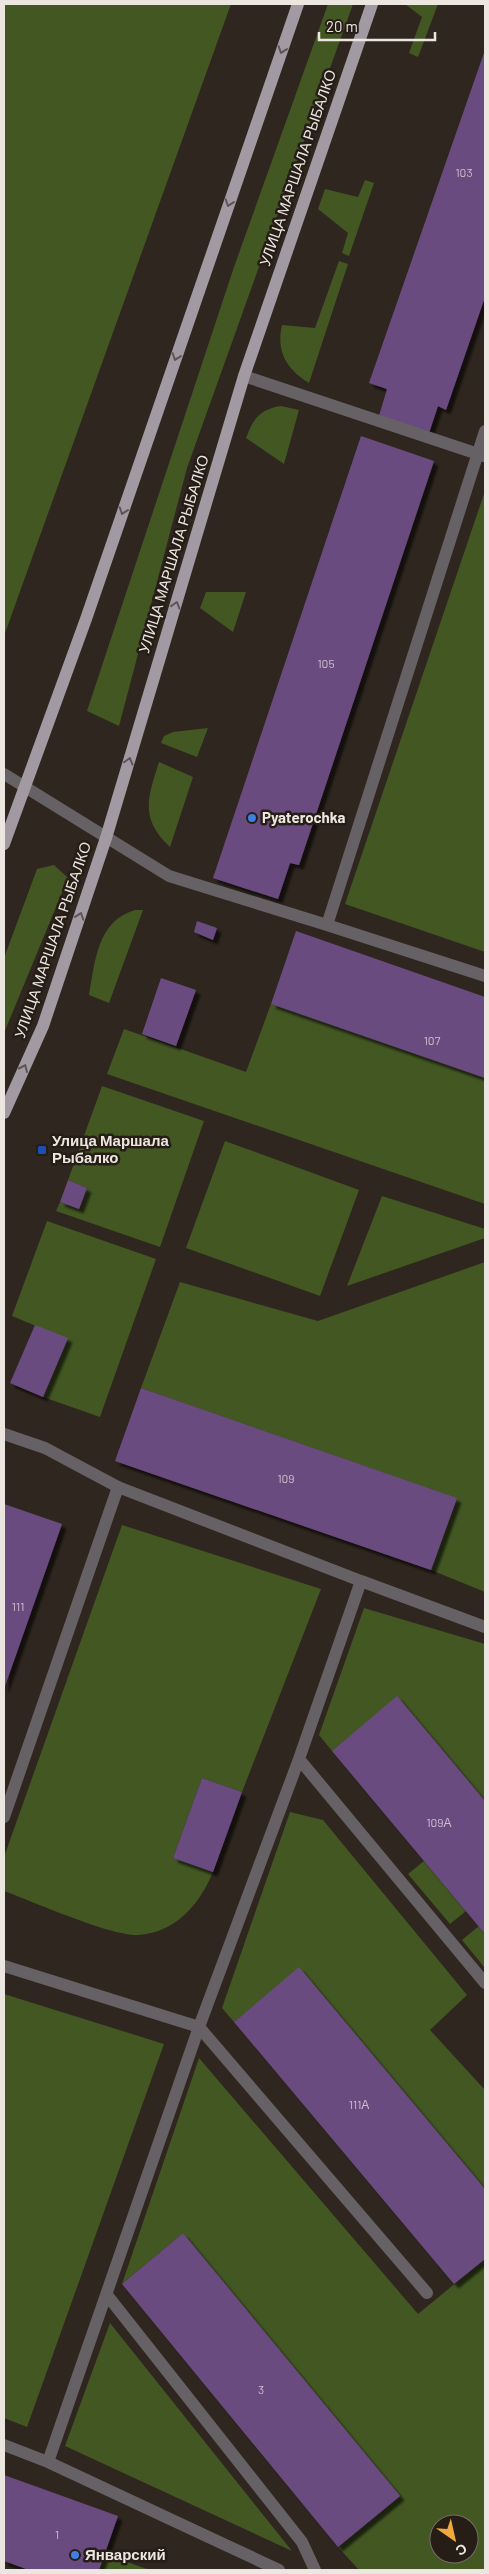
<svg xmlns="http://www.w3.org/2000/svg" width="489" height="2574" viewBox="0 0 489 2574" font-family="Barlow,sans-serif">
<style>
.green{fill:#435723;fill-rule:evenodd}
.building{fill:#6b4b80;filter:url(#shadow)}
.lines{fill:none;stroke-linecap:round;stroke-linejoin:round}
.lane{stroke:#656165;stroke-width:12}
.street{stroke:#656165;stroke-width:12}
.primary{stroke:#a29aa2;stroke-width:12}
.oneway{stroke:#5d5555}
.shop-dot{fill:#3f7fe0;stroke:#251d16;stroke-width:2}
.transit-dot{fill:#1a4fb4;stroke:#251d16;stroke-width:2}
.labels{text-anchor:middle;stroke-width:5;stroke-linejoin:round;paint-order:stroke}
.number-label{font-size:12px;fill:#ccbfc9}
.street-label{font-size:15px;fill:#ece6e1;stroke:#251d16}
.poi-label{font-size:15px;font-weight:bold;fill:#ece6e1;stroke:#251d16;text-anchor:start}
</style>
<defs>
<filter id="shadow"><feDropShadow dx="4.5" dy="4.5" stdDeviation="1" flood-color="#0009"/></filter>
</defs>
<rect width="100%" height="100%" fill="#2f261f"/>
<!-- green -->
<path class="green" d="M 4,4 L 231,4 L 4,636 Z
M 328,4 L 353,4 L 187,468 L 119,726 L 87,711 L 234,267 Z
M 405,4 L 438,4 L 418,57 L 409,53 L 422,17 Z
M 365,180 L 374,183 L 349,256 L 342,253 L 348,233 L 318,209 L 325,189 L 358,197 Z
M 339,261 L 348,264 L 309,383 C 286,369 276,351 282,325 L 315,328 Z
M 281,406 L 299,410 L 284,464 L 246,438 C 253,418 261,409 281,406 Z
M 485,491 L 485,952 L 345,904 Z
M 206,592 L 246,592 L 233,632 L 200,608 Z
M 208,728 L 197,757 L 161,743 L 164,736 L 173,732 Z
M 159,762 L 193,777 L 170,847 C 139,818 148,797 159,762 Z
M 54,865 L 68,878 L 4,1033 L 4,958 L 37,869 Z
M 135,910 L 143,910 L 109,1003 L 89,995 C 95,962 97,921 135,910 Z
M 271,1004 L 485,1078 L 485,1204 L 107,1074 L 124,1029 L 246,1072 Z
M 102,1086 L 204,1121 L 160,1247 L 56,1211 L 60,1202 L 79,1209 L 87,1188 L 68,1180 Z
M 225,1141 L 359,1190 L 320,1296 L 186,1248 Z
M 382,1196 L 485,1229 L 485,1238 L 347,1286 Z
M 47,1221 L 156,1259 L 100,1417 L 43,1397 L 67,1339 L 12,1316 Z
M 485,1262 L 485,1592 L 431,1570 L 456,1498 L 141,1388 L 180,1282 L 318,1321 Z
M 122,1525 L 321,1589 L 242,1792 L 202,1778 L 173,1858 L 213,1872 C 200,1904 175,1933 138,1935 C 110,1936 34,1902 4,1891 L 4,1857 Z
M 364,1608 L 485,1644 L 485,1801 L 397,1697 L 332,1751 L 319,1735 Z
M 290,1812 L 323,1820 L 467,1995 L 430,2030 L 485,2090 L 485,2189 L 299,1968 L 234,2022 L 222,2008 Z
M 424,1861 L 466,1911 L 450,1924 L 408,1874 Z
M 479,1926 L 485,1934 L 485,1968 L 462,1940 Z
M 4,1994 L 164,2044 L 27,2427 L 4,2418 Z
M 199,2058 L 418,2314 L 485,2259 L 485,2570 L 359,2570 L 338,2547 L 399,2496 L 183,2233 L 122,2284 ZM 439,2524 L 469,2524 L 469,2554 L 439,2554 Z
M 110,2323 L 292,2551 L 65,2446 Z
M 104,2554 L 150,2570 L 99,2570 Z"/>
<!-- building -->
<path class="building" d="M 485,50 L 485,297 L 446,410 L 438,406 L 428,436 L 378,419 L 387,389 L 369,383 Z
M 361,436 L 434,461 L 299,865 L 290,863 L 278,899 L 213,878 Z
M 197,921 L 217,928 L 213,940 L 194,932 Z
M 296,931 L 485,997 L 485,1078 L 271,1004 Z
M 161,978 L 196,990 L 176,1046 L 142,1034 Z
M 68,1180 L 87,1188 L 79,1209 L 60,1202 Z
M 35,1325 L 68,1338 L 43,1397 L 10,1383 Z
M 141,1388 L 457,1498 L 431,1570 L 115,1461 Z
M 4,1504 L 62,1524 L 4,1689 Z
M 397,1696 L 485,1801 L 485,1934 L 332,1751 Z
M 202,1778 L 242,1792 L 213,1872 L 173,1858 Z
M 299,1967 L 485,2189 L 485,2259 L 454,2284 L 234,2022 Z
M 183,2233 L 400,2496 L 338,2547 L 122,2284 Z
M 4,2475 L 118,2516 L 99,2570 L 29,2570 L 4,2561 Z"/>
<g class="lines">
<!-- lane -->
<path class="lane" d="M 244,376 L 484,456
M 485,431 L 327,925 L 485,976
M 4,774 L 169,876 L 327,925
M 299,1759 L 485,1983
M 4,1817 L 118,1487 L 361,1581
M 4,1966 L 199,2027 L 427,2293
M 107,2295 L 302,2542 L 315,2570
M 4,2445 L 48,2462 L 279,2570
M 48,2462 L 199,2027 L 299,1759 L 361,1581 L 485,1627"/>
<!-- street -->
<path class="street" d="M 4,1434 L 45,1448 L 118,1487"/>
<!-- primary -->
<path class="primary" d="M 4,844 L 86,619 L 298,4
M 4,1113 L 43,1026 L 106,838 L 244,376 L 372,4"/>
</g>
<!-- one-way arrows -->
<defs><path id="oneway-chevron" d="M-2-3.5L2.5 0L-2 3.5" fill="none" stroke-width="1.6" stroke-linecap="round" stroke-linejoin="round" transform="scale(1.25)"/></defs>
<g class="oneway">
<use href="#oneway-chevron" transform="translate(282 50) rotate(109)"/>
<use href="#oneway-chevron" transform="translate(229 203) rotate(109)"/>
<use href="#oneway-chevron" transform="translate(176 357) rotate(109)"/>
<use href="#oneway-chevron" transform="translate(123 511) rotate(109)"/>
<use href="#oneway-chevron" transform="translate(176 605) rotate(-73)"/>
<use href="#oneway-chevron" transform="translate(129 761) rotate(-74)"/>
<use href="#oneway-chevron" transform="translate(80 916) rotate(-71)"/>
<use href="#oneway-chevron" transform="translate(24 1068) rotate(-66)"/>
</g>
<!-- markers -->
<g class="shop-dot">
<circle cx="252" cy="818" r="5"/>
<circle cx="75" cy="2555" r="5"/>
</g>
<rect class="transit-dot" x="37" y="1145" width="10" height="10" rx="2.5"/>
<g class="labels">
<!-- number labels -->
<g class="number-label">
<text x="464" y="177">103</text>
<text x="326" y="668">105</text>
<text x="432" y="1045">107</text>
<text x="286" y="1483">109</text>
<text x="18" y="1611">111</text>
<text x="439" y="1827">109А</text>
<text x="359" y="2109">111А</text>
<text x="261" y="2394">3</text>
<text x="57" y="2539">1</text>
</g>
<!-- street labels -->
<g class="street-label">
<text transform="translate(298 168) rotate(-71)" y="5">УЛИЦА МАРШАЛА РЫБАЛКО</text>
<text transform="translate(174 554) rotate(-73)" y="5">УЛИЦА МАРШАЛА РЫБАЛКО</text>
<text transform="translate(53 940) rotate(-71)" y="5">УЛИЦА МАРШАЛА РЫБАЛКО</text>
</g>
<!-- poi labels -->
<g class="poi-label">
<text x="262" y="823">Pyaterochka</text>
<text x="52" y="1146">Улица Маршала<tspan x="52" dy="17">Рыбалко</tspan></text>
<text x="85" y="2560">Январский</text>
</g>
</g>
<!-- border -->
<rect width="489" height="2574" fill="none" stroke="#ece6e1" stroke-width="10"/>
<!-- north arrow -->
<g transform="translate(454 2539) rotate(146)"><circle r="24" fill="#251d16" stroke="#756d67"/>
<path d="M0-4L9 19L0 12L-9 19Z" fill="#efa73e"/>
<text y="-8" font-size="14" font-weight="bold" text-anchor="middle" fill="#ece6e1">С</text>
</g>
<!-- scale -->
<path d="M319 32v8h116v-8" fill="none" stroke="#ece6e1" stroke-width="2.5"/>
<text x="326" y="32" font-size="15" fill="#ece6e1" stroke="#251d16" stroke-width="4" paint-order="stroke">20 m</text>
</svg>
